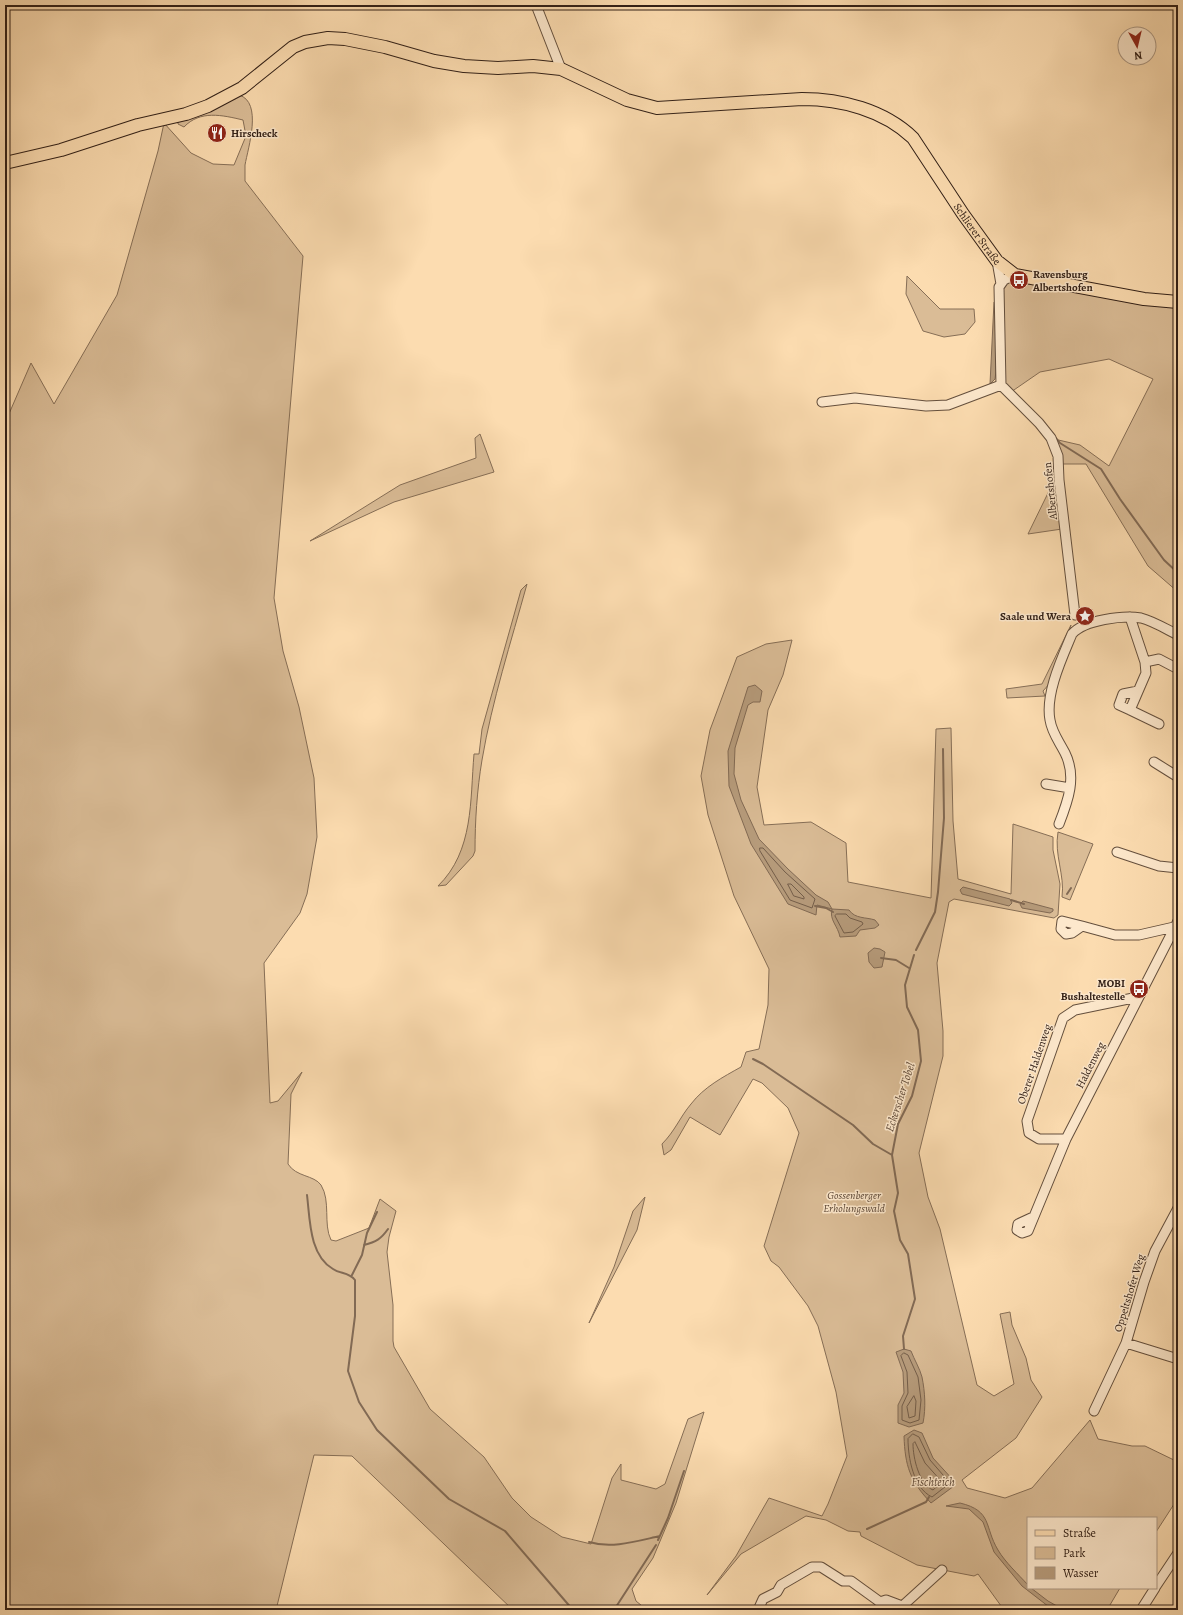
<svg xmlns="http://www.w3.org/2000/svg" width="1183" height="1615" viewBox="0 0 1183 1615" font-family="Alegreya,serif">
<style>
.green{fill:#dabc96;stroke:#866e56}
.water{fill:#b79c7c;stroke:#826a54}
.lines{fill:none;stroke-linecap:round;stroke-linejoin:round}
.shore{stroke:#745e4a;stroke-width:1}
.stream{stroke:#826a54;stroke-width:2}
.minor-casing{stroke:#644f3d;stroke-width:11}
.major-casing{stroke:#322017;stroke-width:14}
.minor{stroke:#fde8cc;stroke-width:9}
.major{stroke:#fcdcb0;stroke-width:12}
.labels{text-anchor:middle;stroke-width:3;stroke-linejoin:round;paint-order:stroke}
.poi-label{font-size:11px;font-weight:bold;fill:#322017;stroke:#fde8cc;text-anchor:start}
.street-label{font-size:11px;fill:#322017;stroke:#fde8cc}
.park-label{font-size:11px;font-style:italic;fill:#5c4737;stroke:#fde8cc}
.water-label{font-size:12px;font-style:italic;fill:#614b3a;stroke:#fde8cc}
</style>
<rect width="100%" height="100%" fill="#fcdcb0"/>
<filter id="stains"><feTurbulence type="fractalNoise" baseFrequency=".005" numOctaves="4"/><feColorMatrix values="0 0 0 0 .2 0 0 0 0 .09 0 0 0 0 .02 0 0 0 .5 -.17"/></filter>
<radialGradient id="worn" r=".72"><stop offset=".6" stop-color="#630" stop-opacity="0"/><stop offset="1" stop-color="#630" stop-opacity=".3"/></radialGradient>
<!-- green -->
<path class="green" d="M 239,95 C 263,102 248,148 245,165 C 245,170 245,176 245,181 L 303,256 L 274,598 L 283,651 L 299,707 L 314,778 L 317,837 L 307,894 L 300,913 L 264,963 L 270,1103 L 278,1101 L 302,1072 L 291,1094 L 288,1164 C 296,1177 314,1175 321,1185 C 331,1201 323,1224 331,1240 L 336,1241 L 369,1228 L 380,1199 L 396,1211 L 389,1237 L 387,1252 L 393,1305 L 393,1341 L 394,1347 L 430,1409 L 484,1457 L 512,1498 L 531,1517 L 562,1537 L 591,1544 L 612,1478 L 621,1464 L 621,1480 L 656,1489 L 665,1484 L 688,1419 L 704,1412 L 676,1503 L 653,1558 L 632,1589 L 636,1601 L 647,1610 L 513,1610 L 352,1456 L 314,1455 L 276,1610 L 5,1610 L 5,423 L 31,363 L 54,404 L 117,295 L 158,151 L 164,123 L 191,153 L 213,164 L 234,165 L 246,136 L 243,120 C 222,115 200,110 184,127 L 178,124 L 178,121 Z
M 907,276 L 940,309 L 974,309 L 975,322 L 965,334 L 944,337 L 923,331 L 906,294 Z
M 1015,282 L 1178,307 L 1178,592 L 1148,566 L 1086,464 L 1062,464 L 1054,439 L 1080,445 L 1109,466 L 1153,379 L 1109,359 L 1040,372 L 1011,392 L 1002,377 L 1002,291 L 1008,283 Z
M 480,434 L 494,472 L 394,502 L 310,541 L 400,485 L 476,458 L 475,438 Z
M 1054,464 L 1062,529 L 1028,534 L 1049,491 Z
M 527,584 C 511,642 492,701 482,760 C 477,790 475,821 475,851 L 473,856 L 446,885 L 438,886 C 474,851 470,800 474,754 L 479,754 L 482,729 L 521,590 Z
M 1071,625 L 1051,682 L 1043,691 L 1045,696 L 1007,698 L 1006,689 L 1042,684 Z
M 792,640 L 783,675 L 768,710 L 757,787 L 764,825 L 811,822 L 846,843 L 848,882 L 931,898 L 936,729 L 951,728 L 953,821 L 958,879 L 1011,894 L 1013,824 L 1053,837 L 1053,850 L 1060,884 L 1058,915 L 1054,918 L 954,899 L 949,902 L 937,963 L 943,1031 L 943,1056 L 919,1153 L 928,1197 L 940,1229 L 977,1385 L 994,1396 L 1014,1384 L 1000,1314 L 1010,1312 L 1012,1325 L 1026,1358 L 1031,1380 L 1042,1397 L 1016,1438 L 962,1480 L 967,1488 L 1005,1498 L 1032,1488 L 1090,1420 L 1098,1439 L 1132,1446 L 1145,1446 L 1176,1461 L 1178,1470 L 1178,1498 L 1156,1532 L 1156,1518 L 1028,1518 L 1028,1588 L 1120,1588 L 1107,1610 L 1004,1610 L 978,1574 L 974,1576 L 917,1565 L 861,1536 L 860,1532 L 848,1531 L 826,1520 L 806,1516 L 741,1554 L 707,1595 L 736,1556 L 769,1498 L 822,1516 L 828,1504 L 847,1456 L 836,1392 L 818,1326 L 808,1306 L 779,1267 L 771,1261 L 764,1246 L 799,1133 L 788,1108 L 762,1083 L 753,1079 L 720,1135 L 690,1117 L 671,1150 L 664,1155 L 662,1144 C 675,1131 680,1117 691,1104 C 704,1087 723,1077 741,1067 L 746,1052 L 759,1049 L 768,1005 L 769,969 L 734,896 L 708,815 L 701,776 L 710,730 L 737,657 L 766,644 Z
M 1058,832 L 1093,844 L 1070,900 L 1062,897 C 1065,875 1054,855 1058,832 Z
M 645,1197 L 637,1230 L 589,1323 L 614,1267 L 633,1211 Z"/>
<!-- water -->
<path class="water" d="M 994,302 L 997,302 L 996,371 L 995,379 L 990,384 Z
M 755,685 L 762,691 L 760,702 L 753,702 L 748,705 L 735,748 L 734,774 L 741,800 L 759,839 L 788,869 L 816,895 L 828,902 L 832,909 L 849,910 C 855,919 866,917 875,920 L 879,925 L 875,928 L 860,930 L 856,936 L 840,937 C 838,926 829,920 832,909 L 817,905 L 816,915 L 788,904 L 751,844 L 729,786 L 728,751 L 748,687 Z
M 963,887 L 1010,899 L 1012,903 L 1009,906 L 962,894 L 960,890 Z
M 1023,901 L 1053,909 L 1053,911 L 1050,913 L 1022,908 L 1020,904 Z
M 874,948 L 880,949 L 885,952 L 882,967 L 874,968 L 869,962 L 868,953 Z
M 904,1349 L 911,1351 C 914,1359 920,1369 922,1377 C 925,1392 926,1408 923,1423 L 909,1427 L 898,1423 L 898,1405 L 904,1393 L 903,1372 L 896,1352 Z
M 914,1430 L 922,1433 L 933,1458 L 954,1481 L 954,1486 L 931,1503 C 910,1481 905,1466 904,1436 Z
M 960,1503 C 993,1511 984,1527 998,1550 C 1005,1562 1018,1574 1028,1585 L 1028,1588 L 1031,1588 L 1048,1601 L 1064,1610 L 1053,1610 L 1022,1586 L 994,1552 L 983,1522 L 969,1509 L 946,1506 Z"/>
<g class="lines">
<!-- shore -->
<path class="shore" d="M 760,848 L 763,848 L 785,872 L 815,899 L 812,908 L 790,900 L 760,851 Z
M 788,884 L 791,884 L 804,897 L 804,899 L 794,896 Z
M 837,914 L 846,914 L 850,918 L 862,922 L 863,924 L 853,932 L 844,933 L 835,916 Z
M 904,1353 L 908,1355 L 918,1377 L 921,1400 L 919,1420 L 910,1423 L 902,1420 L 902,1406 L 908,1393 L 907,1372 L 901,1356 Z
M 914,1396 L 916,1401 L 915,1416 L 909,1418 L 907,1407 Z
M 913,1434 L 919,1437 L 930,1460 L 950,1483 L 932,1497 C 913,1488 908,1457 908,1439 Z
M 915,1442 L 925,1463 L 942,1482 L 933,1490 C 919,1484 913,1458 913,1444 Z"/>
<!-- stream -->
<path class="stream" d="M 1056,438 L 1060,443 L 1101,469 L 1120,499 L 1164,560 L 1178,573
M 5,497 L 7,490
M 1067,894 L 1071,888
M 1011,900 L 1024,904
M 815,906 L 826,908 L 833,912
M 916,950 L 935,912 L 938,892 L 944,818 L 943,749
M 881,958 L 896,960 L 909,968
M 753,1059 L 763,1064 L 853,1125 L 873,1144 L 892,1155
M 307,1195 C 310,1219 309,1255 333,1269 C 340,1274 349,1272 355,1280 L 355,1316 L 348,1371 L 359,1402 L 377,1430 L 449,1499 L 505,1531 L 573,1610
M 364,1245 C 376,1242 381,1239 388,1229
M 352,1275 L 362,1255 L 367,1233 L 377,1212
M 904,1349 L 903,1336 L 915,1299 L 908,1254 L 900,1240 L 894,1211 L 898,1193 L 892,1155 L 898,1124 L 912,1096 L 921,1061 L 918,1030 L 907,1007 L 905,985 L 914,955
M 867,1529 L 926,1502 L 929,1497
M 658,1540 L 668,1518 L 684,1471
M 589,1542 C 612,1549 637,1541 660,1536
M 614,1610 L 656,1545"/>
<!-- minor casing -->
<g class="minor-casing">
<path id="minor" d="M 536,5 L 561,69
M 997,261 L 1001,284
M 1015,275 L 1004,280 L 999,287 L 1001,385 L 1039,423 L 1051,438 L 1058,456 L 1059,480 L 1075,615
M 822,402 L 855,398 L 926,406 L 948,405 L 1001,385
M 1130,617 L 1145,662 L 1146,673 L 1130,710 L 1119,705 L 1123,694 L 1138,691
M 1145,662 L 1159,659 L 1178,669
M 1130,710 L 1159,724
M 1154,762 L 1178,777
M 1046,784 L 1070,788
M 1059,824 C 1068,801 1077,777 1065,753 C 1059,741 1052,733 1050,720 C 1045,694 1062,658 1072,634 C 1084,620 1123,615 1141,618 C 1153,621 1166,629 1178,635
M 1117,852 L 1159,866 L 1178,868
M 1082,926 L 1062,921 L 1061,929 L 1066,934 L 1072,933 L 1082,926 L 1115,935 L 1139,935 L 1174,927
M 1066,1139 L 1039,1139 L 1029,1133 L 1027,1121 L 1063,1018 L 1075,1010 L 1138,997
M 1178,1208 L 1155,1251 L 1144,1282 L 1126,1343 L 1178,1359
M 1033,1217 L 1018,1224 L 1017,1230 L 1022,1233 L 1028,1231 L 1066,1139 L 1178,921
M 1094,1411 L 1126,1343
M 1156,1586 L 1178,1553
M 758,1610 L 763,1599 L 777,1592 L 781,1585 L 812,1567 L 821,1567 L 843,1581 L 851,1581 L 880,1602
M 880,1610 L 880,1602 L 886,1600 L 902,1606
M 898,1610 L 942,1570
M 1141,1610 L 1155,1588"/>
</g>
<!-- major casing -->
<g class="major-casing">
<g id="major">
<path id="s1" d="M 5,163 L 61,150 L 138,125 L 186,114 L 208,106 L 242,88 L 293,47 L 305,42 L 328,38 L 345,39 L 385,47 L 434,61 L 464,66 L 498,68 L 533,66 L 561,69 L 627,100 L 657,108 L 802,99 C 841,99 884,110 913,138 L 963,214 L 997,261 L 1015,275 L 1144,299 L 1178,302"/>
</g>
</g>
<!-- minor -->
<use href="#minor" class="minor"/>
<!-- major -->
<use href="#major" class="major"/>
</g>
<!-- icons -->
<defs>
<g id="restaurant-disc" transform="scale(1)"><circle r="9.5" fill="#8f2418" stroke="#fde8cc"/><path d="M-5-6h1v4h1v-4h1v4h1v-4h1v5L-1.5 .5V6h-2V.5L-5-1ZM5-6V6H3V1.5H1.5Q1.5-4 5-6Z" fill="#fff"/></g>
<g id="bus-disc" transform="scale(1)"><circle r="9.5" fill="#8f2418" stroke="#fde8cc"/><path d="M-5-6H5V4H4V6H2V4H-2V6H-4V4H-5ZM-3.5-4V0h7V-4ZM-3.5 1.2v1.5H-2V1.2ZM2 1.2v1.5H3.5V1.2Z" fill="#fff"/></g>
<g id="sight-disc" transform="scale(1)"><circle r="9.5" fill="#8f2418" stroke="#fde8cc"/><path d="M0-6L1.8-2.2L6-1.7L2.9 1.2L3.7 5.4L0 3.3L-3.7 5.4L-2.9 1.2L-6-1.7L-1.8-2.2Z" fill="#fff"/></g>
</defs>
<g fill-rule="evenodd">
<use href="#restaurant-disc" x="217" y="133"/>
<use href="#bus-disc" x="1019" y="280"/>
<use href="#sight-disc" x="1085" y="616"/>
<use href="#bus-disc" x="1139" y="989"/>
</g>
<g class="labels">
<!-- poi labels -->
<g class="poi-label">
<text x="231" y="137">Hirscheck</text>
<text x="1033" y="278">Ravensburg<tspan x="1033" dy="13">Albertshofen</tspan></text>
<text x="1071" y="620" text-anchor="end">Saale und Wera</text>
<text x="1125" y="987" text-anchor="end">MOBI<tspan x="1125" dy="13">Bushaltestelle</tspan></text>
</g>
<!-- street labels -->
<g class="street-label">
<text dy="4" stroke="none"><textPath href="#s1" startOffset="1073">Schlierer Straße</textPath></text>
<text transform="translate(1050 491) rotate(-96)" y="4">Albertshofen</text>
<text transform="translate(1034 1064) rotate(-71)" y="4">Oberer Haldenweg</text>
<text transform="translate(1090 1065) rotate(-63)" y="4">Haldenweg</text>
<text transform="translate(1129 1293) rotate(-73)" y="4">Oppeltshofer Weg</text>
</g>
<!-- park labels -->
<g class="park-label">
<text x="854" y="1199">Gossenberger<tspan x="854" dy="13">Erholungswald</tspan></text>
</g>
<!-- water labels -->
<g class="water-label">
<text transform="translate(900 1097) rotate(-72)" y="4">Eckerscher Tobel</text>
<text x="933" y="1486">Fischteich</text>
</g>
</g>
<!-- margin -->
<rect width="1183" height="1615" fill="none" stroke="#fcdcb0" stroke-width="20"/>
<rect x="6" y="6" width="1171" height="1603" fill="none" stroke="#322017" stroke-width="2"/>
<rect x="10" y="10" width="1163" height="1595" fill="none" stroke="#322017"/>
<!-- legend -->
<rect x="1027" y="1517" width="130" height="72" fill="#fde8cc" stroke="#ac9884"/>
<rect x="1035" y="1530" width="20" height="6" fill="#fcdcb0" stroke="#ac9884"/>
<text x="1063" y="1537" font-size="12" fill="#322017">Straße</text>
<rect x="1035" y="1547" width="20" height="12" fill="#dabc96" stroke="#ac9884"/>
<text x="1063" y="1557" font-size="12" fill="#322017">Park</text>
<rect x="1035" y="1567" width="20" height="12" fill="#b79c7c" stroke="#ac9884"/>
<text x="1063" y="1577" font-size="12" fill="#322017">Wasser</text>
<!-- north arrow -->
<g transform="translate(1137 46) rotate(172)"><circle r="19" fill="#fde8cc" stroke="#ac9884"/>
<path d="M0-3L7 15L0 10L-7 15Z" fill="#8f2418"/>
<text y="-6" font-size="11" font-weight="bold" text-anchor="middle" fill="#322017">N</text>
</g>
<rect width="100%" height="100%" filter="url(#stains)"/>
<rect width="100%" height="100%" fill="url(#worn)"/>
</svg>
